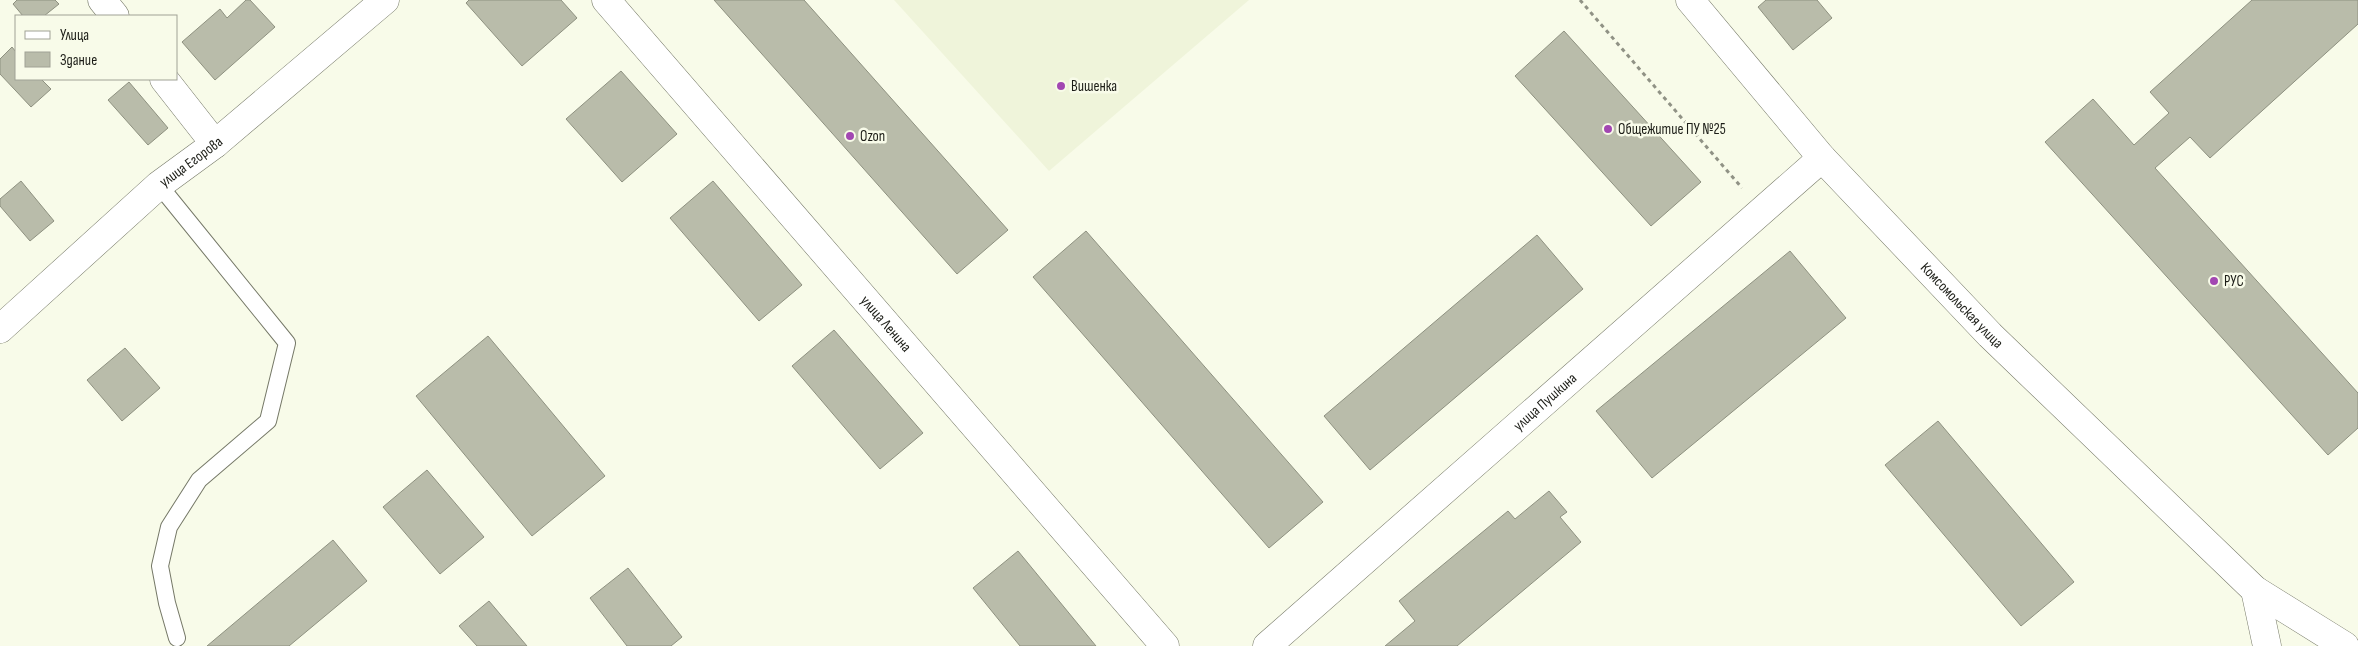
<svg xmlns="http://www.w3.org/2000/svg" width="2358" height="646" viewBox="0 0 2358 646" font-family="'Sofia Sans Condensed',sans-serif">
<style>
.built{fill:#eff4da}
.building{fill:#b9bcaa;stroke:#8e9180}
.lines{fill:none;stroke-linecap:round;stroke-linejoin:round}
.lane-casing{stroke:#757867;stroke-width:18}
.street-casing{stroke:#757867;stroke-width:29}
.secondary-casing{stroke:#757867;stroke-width:29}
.path{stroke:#909285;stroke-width:3;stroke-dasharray:4 4;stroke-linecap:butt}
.lane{stroke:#fff;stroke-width:16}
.street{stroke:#fff;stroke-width:28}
.secondary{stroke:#fff;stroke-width:28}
.poi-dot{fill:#a247b2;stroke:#f8fbe9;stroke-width:2}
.labels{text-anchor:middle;stroke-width:5;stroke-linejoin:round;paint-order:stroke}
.poi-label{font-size:15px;fill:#1c1d17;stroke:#f8fbe9;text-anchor:start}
.street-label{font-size:15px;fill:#1c1d17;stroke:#f8fbe9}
</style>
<rect width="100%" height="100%" fill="#f8fbe9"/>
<!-- built -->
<path class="built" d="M 894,0 L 1249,0 L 1049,171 Z"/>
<!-- building -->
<path class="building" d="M 17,0 L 55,0 L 59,4 L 44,16 L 23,16 L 13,4 Z
M 246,0 L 250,0 L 275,27 L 215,80 L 182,42 L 220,9 L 227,18 Z
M 469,0 L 561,0 L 577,18 L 522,66 L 466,3 Z
M 714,0 L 804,0 L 1008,230 L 957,274 Z
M 1766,0 L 1817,0 L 1832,18 L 1793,50 L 1758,7 Z
M 2252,0 L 2358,0 L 2358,24 L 2210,158 L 2190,137 L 2155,168 L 2358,393 L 2358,428 L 2328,455 L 2045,142 L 2093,99 L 2134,145 L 2169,113 L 2150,92 Z
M 1564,31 L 1701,182 L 1651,226 L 1515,76 Z
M 12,47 L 16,52 L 16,79 L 41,79 L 51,89 L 31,107 L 0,74 L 0,59 Z
M 621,71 L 677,134 L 622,182 L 566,119 Z
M 129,82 L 168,128 L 148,145 L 108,100 Z
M 21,181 L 54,221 L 30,241 L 0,206 L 0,199 Z
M 713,181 L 802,285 L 759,321 L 670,218 Z
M 1086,231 L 1323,502 L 1269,548 L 1033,277 Z
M 1537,235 L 1583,289 L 1370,470 L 1324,416 Z
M 1790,251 L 1846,318 L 1652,478 L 1596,411 Z
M 834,330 L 923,433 L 880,469 L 792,366 Z
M 488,336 L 605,476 L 532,536 L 416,396 Z
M 125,348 L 160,388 L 122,421 L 87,380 Z
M 1938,421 L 2074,582 L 2021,626 L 1885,465 Z
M 427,470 L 484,537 L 440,574 L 383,507 Z
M 1549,491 L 1567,512 L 1560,517 L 1581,542 L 1457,646 L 1385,646 L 1415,621 L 1399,601 L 1508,511 L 1515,519 Z
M 333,540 L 367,581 L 289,646 L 207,646 Z
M 1018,551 L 1096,646 L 1020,646 L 973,588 Z
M 628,568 L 682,637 L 671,646 L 627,646 L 590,598 Z
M 489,601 L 527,646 L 477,646 L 459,626 Z"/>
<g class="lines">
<!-- lane casing -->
<g class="lane-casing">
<path id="lane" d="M 159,185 L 287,343 L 268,421 L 199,480 L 169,527 L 160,566 L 167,603 L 177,638"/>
</g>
<!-- street casing -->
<g class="street-casing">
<g id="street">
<path d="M 102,0 L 115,16"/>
<path id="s1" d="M 606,0 L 1165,646"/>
<path d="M 164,79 L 215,144"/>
<path id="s2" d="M 0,329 L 159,185 L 215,144 L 385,0"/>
<path d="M 2255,590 L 2267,646"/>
</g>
</g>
<!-- secondary casing -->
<g class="secondary-casing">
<g id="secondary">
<path id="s3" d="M 1690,0 L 1822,158 L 1990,335 L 2255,590 L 2345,646"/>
<path id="s4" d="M 1267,646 L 1822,158"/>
</g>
</g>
<!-- path -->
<path class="path" d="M 1580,0 L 1742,188"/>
<!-- lane -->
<use href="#lane" class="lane"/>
<!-- street -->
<use href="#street" class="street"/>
<!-- secondary -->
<use href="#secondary" class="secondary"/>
</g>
<!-- markers -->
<g class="poi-dot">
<circle cx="1061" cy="86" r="5"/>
<circle cx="1608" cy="129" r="5"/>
<circle cx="850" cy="136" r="5"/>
<circle cx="2214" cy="281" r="5"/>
</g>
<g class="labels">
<!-- poi labels -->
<g class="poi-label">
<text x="1071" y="91">Вишенка</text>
<text x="1618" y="134">Общежитие ПУ №25</text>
<text x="860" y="141">Ozon</text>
<text x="2224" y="286">РУС</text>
</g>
<!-- street labels -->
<g class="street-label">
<text dy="5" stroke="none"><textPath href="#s2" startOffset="254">улица Егорова</textPath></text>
<text dy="5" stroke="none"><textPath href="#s3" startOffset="409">Комсомольская улица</textPath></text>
<text dy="5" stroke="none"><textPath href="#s1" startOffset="428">улица Ленина</textPath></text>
<text dy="5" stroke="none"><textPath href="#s4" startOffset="370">улица Пушкина</textPath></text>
</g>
</g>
<!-- legend -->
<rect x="15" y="15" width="162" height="65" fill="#f8fbe9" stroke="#a0a295"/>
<rect x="25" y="31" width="25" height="8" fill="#ffffff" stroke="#a0a295"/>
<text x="60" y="40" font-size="15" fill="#1c1d17">Улица</text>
<rect x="25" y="52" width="25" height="15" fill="#b9bcaa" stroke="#a0a295"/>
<text x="60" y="65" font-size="15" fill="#1c1d17">Здание</text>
</svg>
